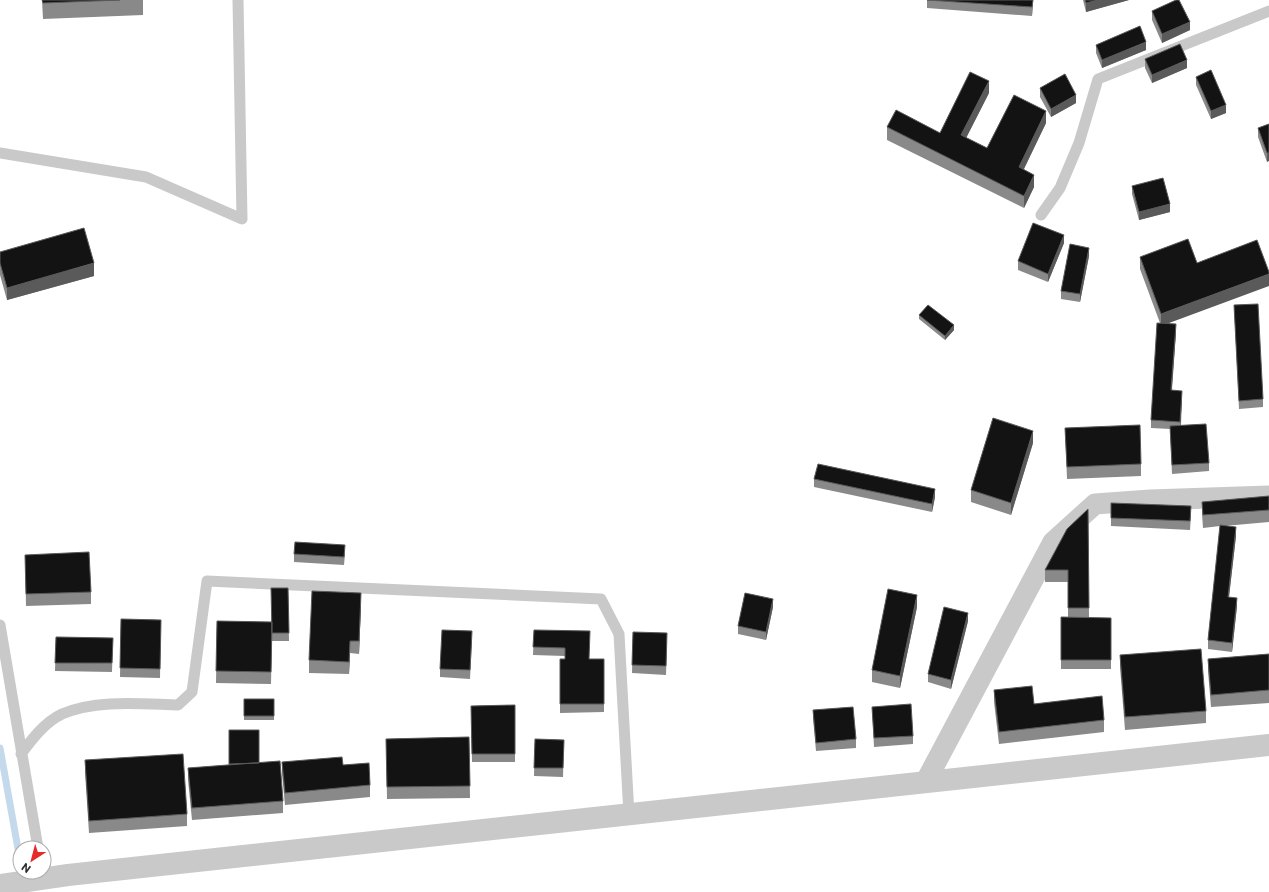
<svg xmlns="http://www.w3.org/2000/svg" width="1269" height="892" viewBox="0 0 1269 892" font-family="Commissioner,sans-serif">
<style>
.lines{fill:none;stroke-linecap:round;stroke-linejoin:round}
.stream{stroke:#c4d9eb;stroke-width:7}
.service{stroke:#c9c9c9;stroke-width:11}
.minor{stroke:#c9c9c9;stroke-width:21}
.tertiary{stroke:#c9c9c9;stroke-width:22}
.wall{fill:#898989}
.shaded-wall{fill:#5a5a5a}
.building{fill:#131313;stroke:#5a5a5a}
</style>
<rect width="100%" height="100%" fill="#fff"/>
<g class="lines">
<!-- stream -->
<path class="stream" d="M 0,748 L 20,860"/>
<!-- service -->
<path class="service" d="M 0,153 L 146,177 L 242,219 L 238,0
M 1041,215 L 1060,188 L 1079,143 L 1098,79 L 1269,11
M 0,625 L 38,848
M 21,754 C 32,739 45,722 62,714 C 96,699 142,704 178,705 L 192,692 L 207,581 L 601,599 L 619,634 L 629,815"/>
<!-- minor -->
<path class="minor" d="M 926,781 L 1053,542 L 1095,504 L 1150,500 L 1269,496"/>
<!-- tertiary -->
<path class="tertiary" d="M 0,885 L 68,875 L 1269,745"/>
</g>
<!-- wall -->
<path class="wall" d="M 42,0 L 143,0 L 143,15 L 43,19 Z
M 927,0 L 1033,0 L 1032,16 L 927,8 Z
M 1083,0 L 1129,0 L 1086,12 Z
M 1152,11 L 1190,30 L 1162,43 L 1152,20 Z
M 1096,45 L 1146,50 L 1102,68 L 1096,53 Z
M 1145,59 L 1187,68 L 1152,83 L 1145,68 Z
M 1196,77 L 1226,113 L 1211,119 L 1196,85 Z
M 1040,88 L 1076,103 L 1051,117 L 1040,97 Z
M 989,93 L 966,138 L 987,148 L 1046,123 L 1024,169 L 1034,187 L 1024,208 L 887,140 L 887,127 L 940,133 Z
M 1269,124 L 1267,162 L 1258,137 L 1258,128 Z
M 1132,186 L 1170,212 L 1139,220 L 1132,194 Z
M 1064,243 L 1048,282 L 1018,270 L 1018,261 Z
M 0,252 L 94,276 L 7,300 L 0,275 Z
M 1089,256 L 1080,302 L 1061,299 L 1061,291 Z
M 1140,257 L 1169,323 L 1176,332 L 1172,390 L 1182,399 L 1181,425 L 1209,463 L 1209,471 L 1172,474 L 1170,429 L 1151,428 L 1151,420 L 1160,323 L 1140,269 Z
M 1234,305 L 1263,399 L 1263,407 L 1239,409 Z
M 919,315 L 954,330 L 945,340 L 919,319 Z
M 1065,428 L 1141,464 L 1141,476 L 1067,479 Z
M 1033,443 L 1011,515 L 971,502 L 971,490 Z
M 814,479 L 935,497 L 932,512 L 814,487 Z
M 1269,496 L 1269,522 L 1224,526 L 1236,536 L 1229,597 L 1237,606 L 1232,652 L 1208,649 L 1208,640 L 1220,526 L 1203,528 L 1202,514 L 1202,502 Z
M 1111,503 L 1191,515 L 1190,530 L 1111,526 Z
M 1088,509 L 1089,618 L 1111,618 L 1111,669 L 1061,669 L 1061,617 L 1068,617 L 1068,582 L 1045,582 L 1045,570 Z
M 294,554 L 345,554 L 344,565 L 294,562 Z
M 25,555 L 91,592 L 91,604 L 26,606 Z
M 288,588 L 289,641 L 272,641 L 272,639 L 271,684 L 216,683 L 217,621 L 271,622 Z
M 361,605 L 359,654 L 350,653 L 349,674 L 309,673 L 309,660 Z
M 773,607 L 766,640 L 738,634 L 738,626 Z
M 917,607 L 900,688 L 872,682 L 872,670 Z
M 121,619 L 161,620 L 160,678 L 120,677 Z
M 968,621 L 951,689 L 928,682 L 928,674 Z
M 534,630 L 589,659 L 604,659 L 604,712 L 560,713 L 560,659 L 565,659 L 565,656 L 533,655 Z
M 633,632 L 667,642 L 666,675 L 632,673 Z
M 56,637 L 113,638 L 112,672 L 55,671 Z
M 472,640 L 470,679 L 440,677 L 440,669 Z
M 1269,654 L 1269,703 L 1211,707 L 1208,671 L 1208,659 Z
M 1120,655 L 1206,711 L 1206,723 L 1125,730 L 1120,667 Z
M 994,690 L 1034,704 L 1104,720 L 1104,732 L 999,744 L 994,702 Z
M 244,699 L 274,699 L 274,720 L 244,720 Z
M 515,705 L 515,762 L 472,762 L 471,706 Z
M 872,707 L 913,736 L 913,744 L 874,747 Z
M 813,710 L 856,739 L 856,748 L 816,751 L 813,718 Z
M 229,730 L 259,763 L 283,801 L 283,813 L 192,820 L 188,780 L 188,768 L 229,765 Z
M 469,737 L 470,798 L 387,799 L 386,739 Z
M 535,739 L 564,740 L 563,777 L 534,776 Z
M 85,760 L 187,814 L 187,826 L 89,833 L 85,772 Z
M 282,762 L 343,765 L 370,785 L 370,797 L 285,805 L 282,774 Z"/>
<!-- shaded-wall -->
<path class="shaded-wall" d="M 1033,0 L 1032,16 L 1032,7 Z
M 1098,0 L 1129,0 L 1086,12 L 1086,3 Z
M 1190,22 L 1190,30 L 1162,43 L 1162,34 Z
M 1146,42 L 1146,50 L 1102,68 L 1102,60 Z
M 1187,60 L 1187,68 L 1152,83 L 1152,75 Z
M 989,81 L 989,93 L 961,148 L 961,135 Z
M 1076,95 L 1076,103 L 1051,117 L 1051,109 Z
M 1226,105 L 1226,113 L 1211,119 L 1211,111 Z
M 1046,111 L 1046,123 L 1019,179 L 1019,167 Z
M 1267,153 L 1269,153 L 1269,161 L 1267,162 Z
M 1034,175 L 1034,187 L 1024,208 L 1024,196 Z
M 1170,204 L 1170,212 L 1139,220 L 1139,212 Z
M 1064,235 L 1064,243 L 1048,282 L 1048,274 Z
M 1089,248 L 1089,256 L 1080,302 L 1080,294 Z
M 94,263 L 94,276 L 7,300 L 7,288 Z
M 1269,274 L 1269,286 L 1161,326 L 1161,314 Z
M 1176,324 L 1176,332 L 1171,399 L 1171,390 Z
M 954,325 L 954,330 L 945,340 L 945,336 Z
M 1182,391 L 1182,399 L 1180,430 L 1180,422 Z
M 1033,431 L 1033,443 L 1011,515 L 1011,503 Z
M 935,489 L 935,497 L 932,512 L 932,504 Z
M 1236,527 L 1236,536 L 1228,605 L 1228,597 Z
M 361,593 L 361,605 L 359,654 L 359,641 Z
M 917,595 L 917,607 L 900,688 L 900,676 Z
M 1237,598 L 1237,606 L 1232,652 L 1232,643 Z
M 773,599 L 773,607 L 766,640 L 766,632 Z
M 968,613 L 968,621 L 951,689 L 951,680 Z
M 350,641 L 350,653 L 349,674 L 349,662 Z"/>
<!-- building -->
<path class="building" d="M 42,0 L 120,0 L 43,3 Z
M 927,0 L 1033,0 L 1032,7 Z
M 1085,0 L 1098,0 L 1086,3 Z
M 1176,0 L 1179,0 L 1190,22 L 1162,34 L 1152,11 Z
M 1140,26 L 1146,42 L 1102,60 L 1096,45 Z
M 1180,44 L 1187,60 L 1152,75 L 1145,59 Z
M 1211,70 L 1226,105 L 1211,111 L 1196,77 Z
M 970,72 L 989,81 L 961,135 L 987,148 L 1014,95 L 1046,111 L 1019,167 L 1034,175 L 1024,196 L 887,127 L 896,110 L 940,133 Z
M 1065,74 L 1076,95 L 1051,109 L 1040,88 Z
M 1269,124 L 1269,153 L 1267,153 L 1258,128 Z
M 1163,178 L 1170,204 L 1139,212 L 1132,186 Z
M 1033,223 L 1064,235 L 1048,274 L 1018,261 Z
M 84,228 L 94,263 L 7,288 L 0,263 L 0,252 Z
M 1188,239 L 1197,263 L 1257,240 L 1269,272 L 1269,274 L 1161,314 L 1140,257 Z
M 1070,244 L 1089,248 L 1080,294 L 1061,291 Z
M 1258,304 L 1263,399 L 1239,401 L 1234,305 Z
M 928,305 L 954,325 L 945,336 L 919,315 Z
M 1157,323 L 1176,324 L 1171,390 L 1182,391 L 1180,422 L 1151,420 Z
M 993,418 L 1033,431 L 1011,503 L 971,490 Z
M 1206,424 L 1209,463 L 1172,465 L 1170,426 Z
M 1140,425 L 1141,464 L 1067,467 L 1065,428 Z
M 818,464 L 935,489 L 932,504 L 814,479 Z
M 1269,496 L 1269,510 L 1203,515 L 1202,502 Z
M 1111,503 L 1191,506 L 1190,521 L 1111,518 Z
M 1088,509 L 1089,608 L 1068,608 L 1068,570 L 1045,570 L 1067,529 Z
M 1220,525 L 1236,527 L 1228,597 L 1237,598 L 1232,643 L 1208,640 Z
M 295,542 L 345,545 L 344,557 L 294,554 Z
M 89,552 L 91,592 L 26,594 L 25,555 Z
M 271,588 L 288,588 L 289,633 L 272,633 Z
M 888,589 L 917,595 L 900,676 L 872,670 Z
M 312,591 L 361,593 L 359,641 L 350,641 L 349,662 L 309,660 Z
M 745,593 L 773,599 L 766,632 L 738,626 Z
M 944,607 L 968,613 L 951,680 L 928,674 Z
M 1061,617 L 1111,618 L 1111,660 L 1061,660 Z
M 121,619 L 161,620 L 160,669 L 120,668 Z
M 217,621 L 272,622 L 271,672 L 216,671 Z
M 442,630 L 472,631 L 470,670 L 440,669 Z
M 534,630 L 590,631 L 589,659 L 604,659 L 604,704 L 560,704 L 560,659 L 565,659 L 565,648 L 533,647 Z
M 633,632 L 667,633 L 666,666 L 632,665 Z
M 56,637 L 113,638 L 112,663 L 55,663 Z
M 1201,649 L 1206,711 L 1125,717 L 1120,655 Z
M 1269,654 L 1269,690 L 1211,695 L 1208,659 Z
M 1032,686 L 1034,704 L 1102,696 L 1104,720 L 999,732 L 994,690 Z
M 244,699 L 274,699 L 274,716 L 244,716 Z
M 911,704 L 913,736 L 874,738 L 872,707 Z
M 515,705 L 515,754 L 472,754 L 471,706 Z
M 853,707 L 856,739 L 816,743 L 813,710 Z
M 229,730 L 259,730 L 259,763 L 229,764 Z
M 469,737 L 470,786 L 387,787 L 386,739 Z
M 535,739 L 564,740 L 563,768 L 534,768 Z
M 183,754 L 187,814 L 89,821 L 85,760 Z
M 342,757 L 343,765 L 369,763 L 370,785 L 285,793 L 282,762 Z
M 280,761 L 283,801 L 192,808 L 188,768 Z"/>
<!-- north arrow -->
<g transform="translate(32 860) rotate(216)"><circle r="19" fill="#ffffff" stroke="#ababab"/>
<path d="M0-3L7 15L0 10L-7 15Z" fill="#e72b2a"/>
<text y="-6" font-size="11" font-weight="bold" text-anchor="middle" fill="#2c2c2c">N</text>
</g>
</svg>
